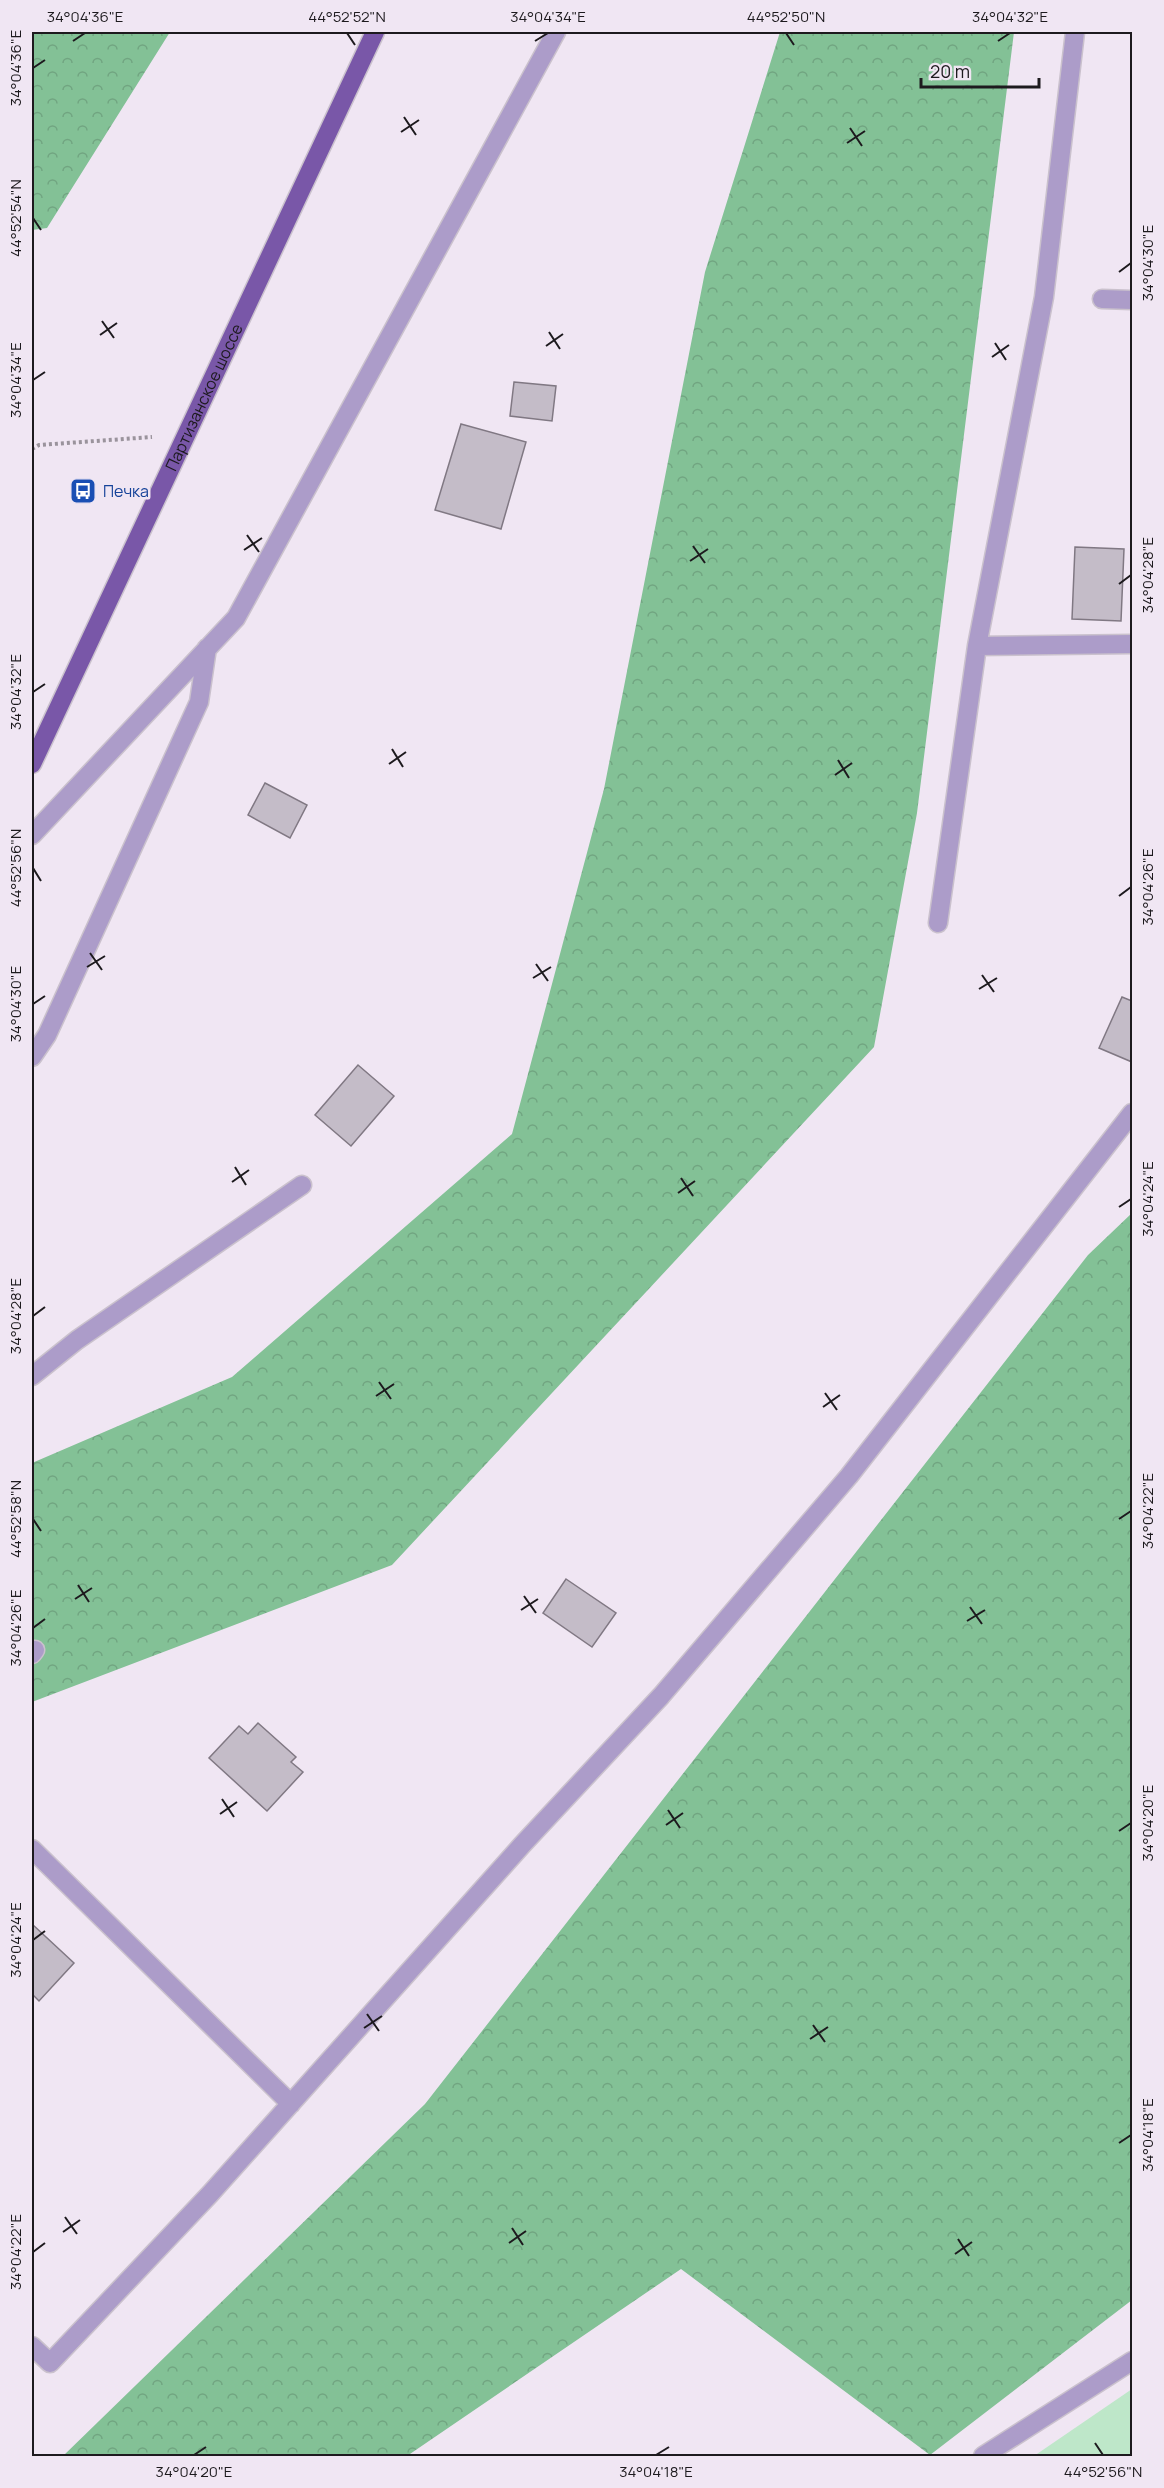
<svg xmlns="http://www.w3.org/2000/svg" width="1164" height="2488" viewBox="0 0 1164 2488" font-family="Manrope,sans-serif">
<style>
.grass{fill:#bee7c9}
.forest{fill:url(#forest-crowns)}
.building{fill:#c4bcc8;stroke:#807883;stroke-width:1.5}
.lines{fill:none;stroke-linecap:round;stroke-linejoin:round}
.minor-casing{stroke:#cac1cd;stroke-width:21}
.major-casing{stroke:#cac1cd;stroke-width:21}
.path{stroke:#9a939c;stroke-width:4;stroke-dasharray:3 3;stroke-linecap:butt}
.minor{stroke:#ac9cc9;stroke-width:18}
.major{stroke:#7957a8;stroke-width:18}
.ticks{fill:none;stroke:#1d1a1e;stroke-width:2}
.labels{text-anchor:middle;stroke-width:5;stroke-linejoin:round;paint-order:stroke}
.street-label{font-size:16px;fill:#1d1a1e;stroke:#f0e6f3}
.transit-label{font-size:16px;fill:#164399;stroke:#f0e6f3;text-anchor:start}
.neatline{fill:none;stroke:#1d1a1e;stroke-width:2}
.ticks-label{font-size:15px;text-anchor:middle;fill:#1d1a1e}
</style>
<defs>
<pattern id="forest-crowns" width="20" height="18" patternUnits="userSpaceOnUse" patternTransform="scale(1.5)"><rect width="20" height="18" fill="#83c196"/><path d="M2 6a3 3 0 1 1 6 0M12 15a3 3 0 1 1 6 0" fill="none" stroke="#71a581"/></pattern>
</defs>
<rect width="100%" height="100%" fill="#f0e6f3"/>
<!-- grass -->
<path class="grass" d="M 1132,2389 L 1132,2456 L 1034,2456 Z"/>
<!-- forest -->
<path class="forest" d="M 32,32 L 170,32 L 47,228 L 32,230 Z
M 780,32 L 1014,32 L 917,813 L 874,1047 L 392,1565 L 32,1702 L 32,1463 L 232,1377 L 512,1134 L 604,789 L 705,272 Z
M 1132,1213 L 1132,2300 L 930,2455 L 681,2269 L 407,2456 L 63,2456 L 425,2104 L 1088,1255 Z"/>
<!-- building -->
<path class="building" d="M 514,382 L 556,386 L 552,421 L 510,416 Z
M 461,424 L 526,442 L 501,529 L 435,510 Z
M 1075,547 L 1124,549 L 1121,621 L 1072,619 Z
M 265,783 L 307,805 L 290,838 L 248,815 Z
M 1122,997 L 1132,1001 L 1132,1062 L 1099,1048 Z
M 358,1065 L 394,1096 L 351,1146 L 315,1115 Z
M 566,1579 L 616,1613 L 592,1647 L 543,1613 Z
M 258,1723 L 296,1757 L 291,1762 L 303,1772 L 267,1811 L 209,1758 L 239,1726 L 248,1734 Z
M 32,1924 L 74,1963 L 39,2001 L 32,1994 Z"/>
<g class="lines">
<!-- minor casing -->
<g class="minor-casing">
<path id="minor" d="M 1102,299 L 1132,300
M 977,646 L 1132,644
M 32,835 L 236,618 L 556,32
M 938,923 L 977,646 L 1044,297 L 1075,32
M 32,1057 L 47,1035 L 199,702 L 207,648
M 32,1376 L 77,1340 L 302,1185
M 32,1654 L 35,1650
M 32,1849 L 291,2104
M 32,2346 L 50,2363 L 210,2194 L 522,1845 L 661,1696 L 849,1476 L 1132,1113
M 983,2456 L 1132,2361"/>
</g>
<!-- major casing -->
<g class="major-casing">
<g id="major">
<path id="s1" d="M 32,764 L 375,32"/>
</g>
</g>
<!-- path -->
<path class="path" d="M 32,449 L 39,445 L 152,437"/>
<!-- minor -->
<use href="#minor" class="minor"/>
<!-- major -->
<use href="#major" class="major"/>
</g>
<!-- ticks -->
<path class="ticks" d="M 347,33 L 355,45M 786,33 L 794,45M 73,41 L 85,33M 535,41 L 548,33M 998,41 L 1010,33M 33,68 L 45,60M 404,117 L 416,135M 850,128 L 862,146M 401,132 L 419,120M 847,143 L 865,131M 33,218 L 41,230M 1119,272 L 1131,263M 102,321 L 114,338M 549,332 L 560,349M 100,335 L 117,323M 995,343 L 1006,360M 546,346 L 563,334M 992,357 L 1009,345M 33,380 L 45,372M 247,535 L 259,552M 693,546 L 705,563M 244,550 L 262,538M 690,561 L 708,549M 1119,584 L 1131,575M 33,692 L 45,684M 392,749 L 403,767M 838,760 L 849,778M 389,764 L 406,752M 835,775 L 852,763M 33,868 L 41,881M 1119,896 L 1131,887M 90,953 L 102,970M 536,964 L 548,981M 87,967 L 105,956M 982,975 L 994,992M 533,978 L 551,967M 979,989 L 997,978M 33,1004 L 45,996M 235,1167 L 246,1185M 681,1178 L 693,1196M 232,1182 L 249,1170M 678,1193 L 695,1181M 1119,1207 L 1131,1199M 33,1316 L 45,1307M 379,1382 L 391,1399M 825,1393 L 837,1410M 376,1396 L 394,1384M 823,1407 L 840,1395M 33,1519 L 41,1531M 1119,1519 L 1131,1511M 78,1585 L 89,1602M 524,1596 L 536,1613M 75,1599 L 92,1588M 970,1607 L 982,1624M 521,1610 L 538,1599M 967,1621 L 985,1610M 33,1628 L 45,1619M 222,1799 L 234,1817M 668,1810 L 680,1828M 220,1814 L 237,1802M 666,1825 L 683,1813M 1119,1831 L 1131,1823M 33,1940 L 45,1931M 367,2014 L 379,2031M 813,2025 L 825,2042M 364,2028 L 382,2016M 810,2039 L 828,2027M 1119,2143 L 1131,2135M 65,2217 L 77,2234M 512,2228 L 523,2245M 63,2232 L 80,2220M 958,2239 L 969,2256M 509,2243 L 526,2231M 33,2252 L 45,2243M 955,2254 L 972,2242M 1095,2443 L 1103,2455M 194,2455 L 206,2447M 656,2455 L 669,2447"/>
<!-- icons -->
<defs>
<g id="bus-square" transform="scale(1.35)"><rect x="-9" y="-9" width="18" height="18" rx="4" fill="#1a4fb4" stroke="#f0e6f3"/><path d="M-5-6H5V4H4V6H2V4H-2V6H-4V4H-5ZM-3.5-4V0h7V-4ZM-3.5 1.2v1.5H-2V1.2ZM2 1.2v1.5H3.5V1.2Z" fill="#fff"/></g>
</defs>
<g fill-rule="evenodd">
<use href="#bus-square" x="83" y="491"/>
</g>
<g class="labels">
<!-- street labels -->
<g class="street-label">
<text dy="6" stroke="none"><textPath href="#s1" startOffset="405">Партизанское шоссе</textPath></text>
</g>
<!-- transit labels -->
<g class="transit-label">
<text x="103" y="497">Печка</text>
</g>
</g>
<!-- border -->
<rect width="1164" height="2488" fill="none" stroke="#f0e6f3" stroke-width="66"/>
<!-- scale -->
<path d="M921 78v9h118v-9" fill="none" stroke="#1d1a1e" stroke-width="3"/>
<text x="930" y="78" font-size="18" fill="#1d1a1e" stroke="#f0e6f3" stroke-width="4.5" paint-order="stroke">20 m</text>
<rect x="33" y="33" width="1098" height="2422" class="neatline"/>
<g class="ticks-label">
<text x="85" y="22">34°04'36"E</text>
<text x="347" y="22">44°52'52"N</text>
<text x="548" y="22">34°04'34"E</text>
<text x="786" y="22">44°52'50"N</text>
<text x="1010" y="22">34°04'32"E</text>
<text transform="translate(16 68) rotate(-90)" y="5">34°04'36"E</text>
<text transform="translate(16 218) rotate(-90)" y="5">44°52'54"N</text>
<text transform="translate(1148 263) rotate(-90)" y="5">34°04'30"E</text>
<text transform="translate(16 380) rotate(-90)" y="5">34°04'34"E</text>
<text transform="translate(1148 575) rotate(-90)" y="5">34°04'28"E</text>
<text transform="translate(16 692) rotate(-90)" y="5">34°04'32"E</text>
<text transform="translate(16 868) rotate(-90)" y="5">44°52'56"N</text>
<text transform="translate(1148 887) rotate(-90)" y="5">34°04'26"E</text>
<text transform="translate(16 1004) rotate(-90)" y="5">34°04'30"E</text>
<text transform="translate(1148 1199) rotate(-90)" y="5">34°04'24"E</text>
<text transform="translate(16 1316) rotate(-90)" y="5">34°04'28"E</text>
<text transform="translate(1148 1511) rotate(-90)" y="5">34°04'22"E</text>
<text transform="translate(16 1519) rotate(-90)" y="5">44°52'58"N</text>
<text transform="translate(16 1628) rotate(-90)" y="5">34°04'26"E</text>
<text transform="translate(1148 1823) rotate(-90)" y="5">34°04'20"E</text>
<text transform="translate(16 1940) rotate(-90)" y="5">34°04'24"E</text>
<text transform="translate(1148 2135) rotate(-90)" y="5">34°04'18"E</text>
<text transform="translate(16 2252) rotate(-90)" y="5">34°04'22"E</text>
<text x="194" y="2477">34°04'20"E</text>
<text x="656" y="2477">34°04'18"E</text>
<text x="1103" y="2477">44°52'56"N</text>
</g>
</svg>
